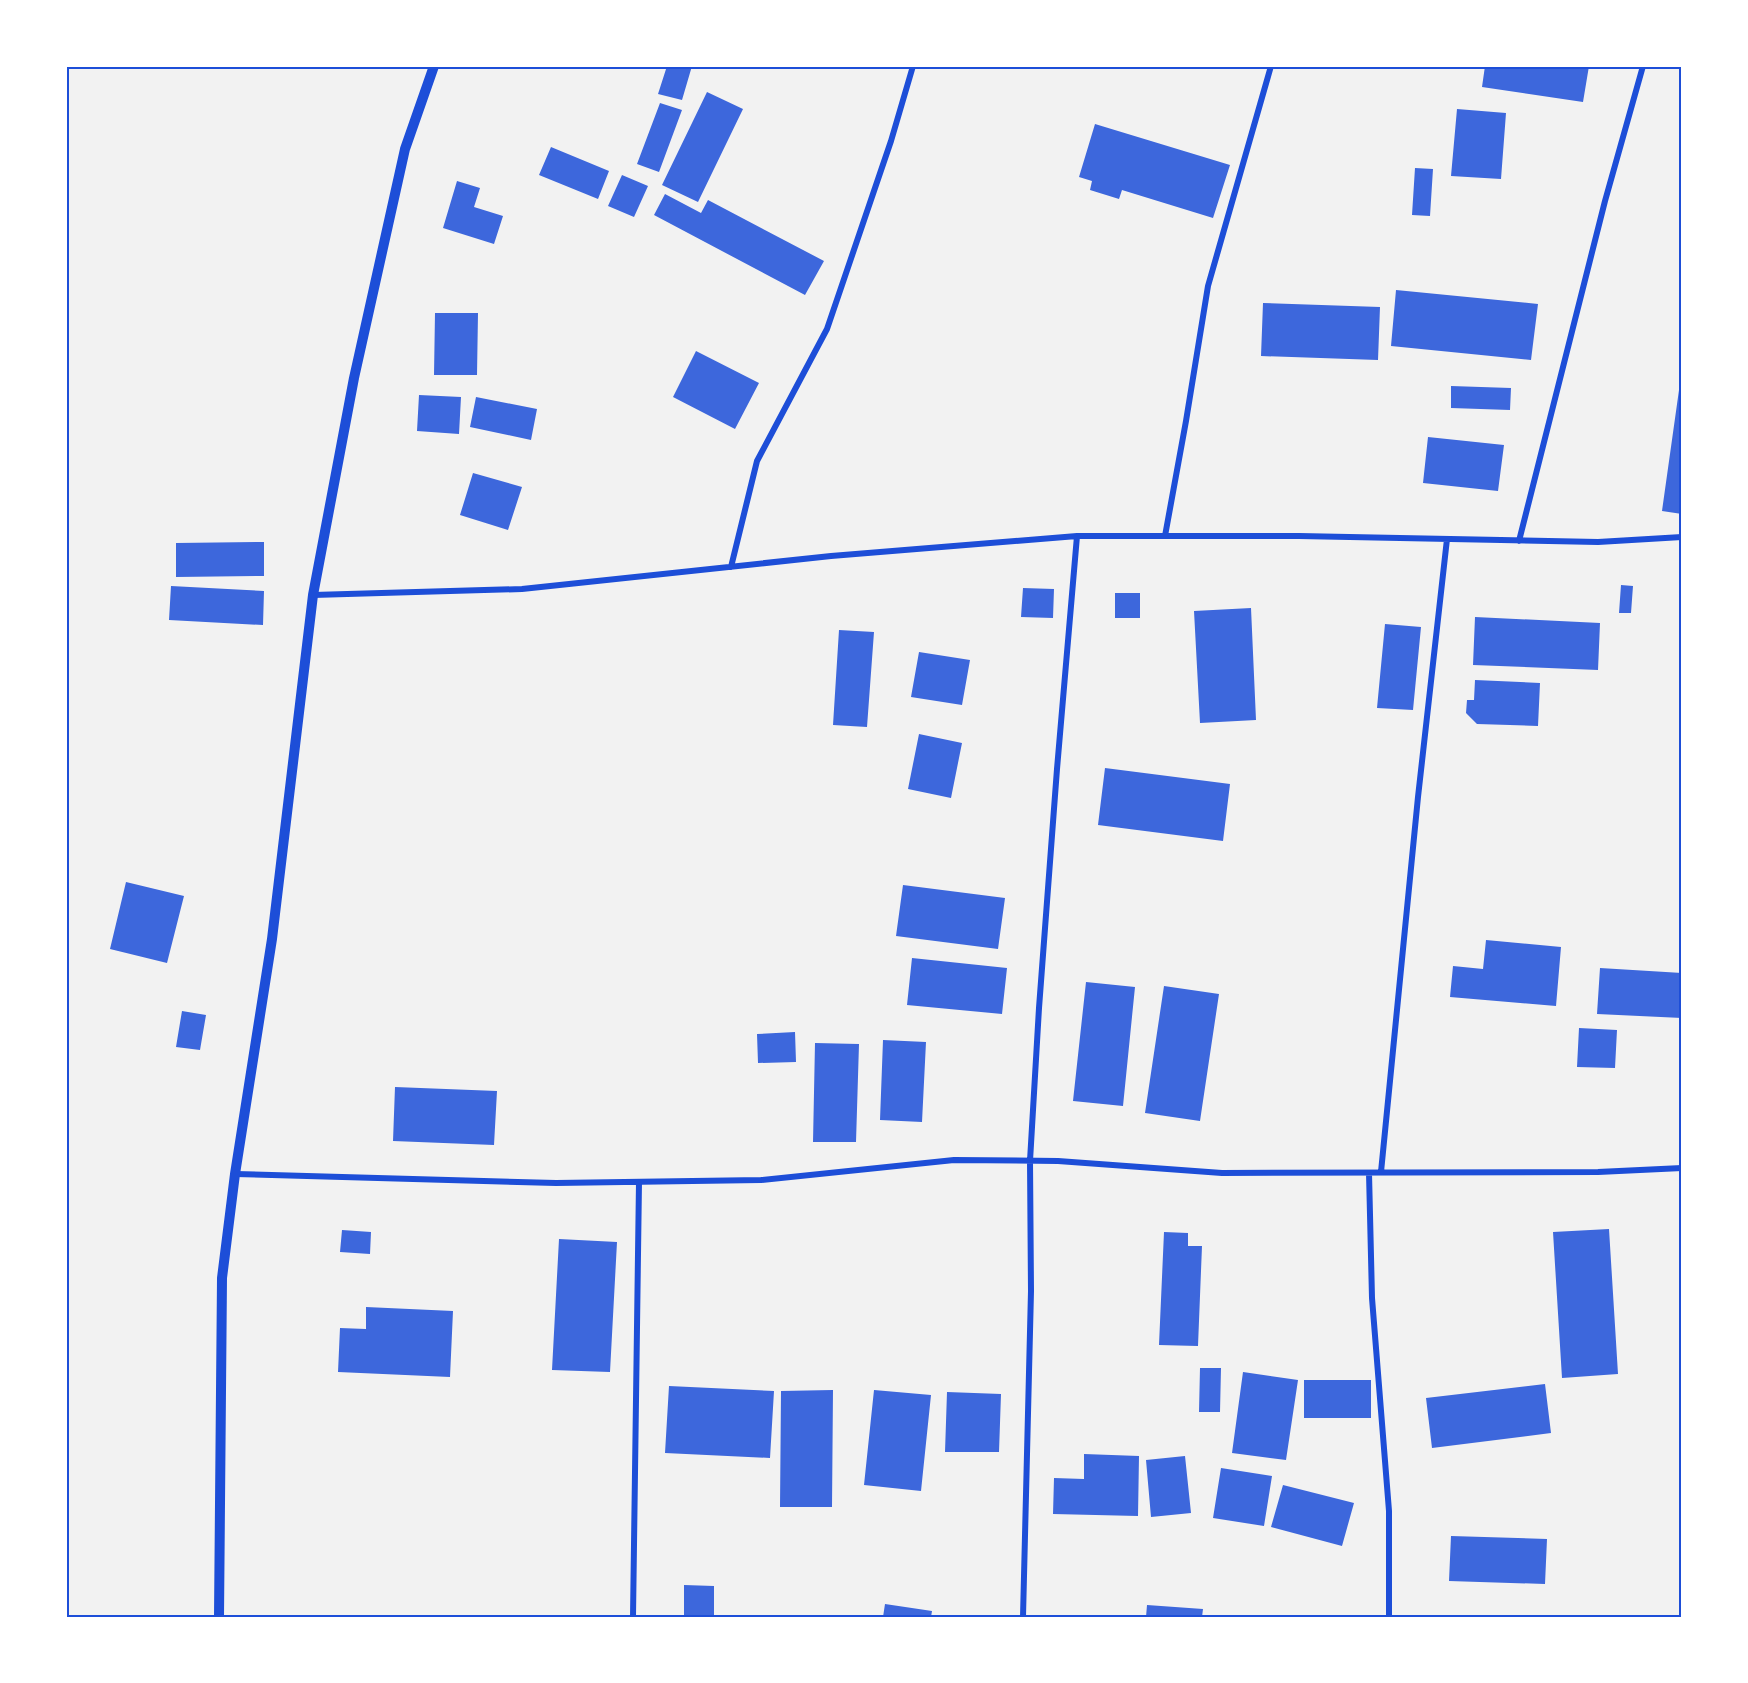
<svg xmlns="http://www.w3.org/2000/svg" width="1748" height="1683" viewBox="0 0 1748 1683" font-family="Quicksand,sans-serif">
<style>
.building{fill:#3d67dc}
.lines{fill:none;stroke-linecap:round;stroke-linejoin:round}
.minor{stroke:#1d4ed8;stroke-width:6}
.tertiary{stroke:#1d4ed8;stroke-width:10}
.neatline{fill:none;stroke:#1d4ed8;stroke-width:2}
</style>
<rect width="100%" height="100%" fill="#f2f2f2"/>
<!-- building -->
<path class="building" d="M 667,66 L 692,66 L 682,100 L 658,94 Z
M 1485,66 L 1589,66 L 1583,102 L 1482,87 Z
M 707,92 L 743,109 L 698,202 L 662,185 Z
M 660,103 L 682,110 L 659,172 L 637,164 Z
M 1457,109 L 1506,113 L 1501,179 L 1451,176 Z
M 1095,124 L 1230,165 L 1213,218 L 1122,190 L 1119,199 L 1090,190 L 1092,181 L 1079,177 Z
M 551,147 L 609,171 L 598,199 L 539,175 Z
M 1415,168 L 1433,169 L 1430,216 L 1412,215 Z
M 622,175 L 648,186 L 634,217 L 608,206 Z
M 457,181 L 480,188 L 474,207 L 503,216 L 494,244 L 443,228 Z
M 665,194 L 701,213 L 708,200 L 824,261 L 805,295 L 654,215 Z
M 1396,290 L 1538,304 L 1531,360 L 1391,346 Z
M 1263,303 L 1380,307 L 1378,360 L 1261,356 Z
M 435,313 L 478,313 L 477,375 L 434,375 Z
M 696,351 L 759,383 L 735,429 L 673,397 Z
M 1451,386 L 1511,388 L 1510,410 L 1451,408 Z
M 1679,390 L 1682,391 L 1682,514 L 1662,511 Z
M 419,395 L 461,397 L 459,434 L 417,431 Z
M 476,397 L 537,409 L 531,440 L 470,427 Z
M 1428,437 L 1504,445 L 1498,491 L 1423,483 Z
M 473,473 L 522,487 L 508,530 L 460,515 Z
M 264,542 L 264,576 L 176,577 L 176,543 Z
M 1621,585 L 1633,586 L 1631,613 L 1619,613 Z
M 171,586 L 264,591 L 263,625 L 169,620 Z
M 1023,588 L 1054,589 L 1053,618 L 1021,617 Z
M 1115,593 L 1140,593 L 1140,618 L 1115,618 Z
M 1251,608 L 1256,720 L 1200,723 L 1194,611 Z
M 1475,617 L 1600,623 L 1598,670 L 1473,665 Z
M 1385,624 L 1421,627 L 1413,710 L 1377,708 Z
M 839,630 L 874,632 L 867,727 L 833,725 Z
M 919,652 L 970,660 L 962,705 L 911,697 Z
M 1475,680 L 1540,683 L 1538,726 L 1477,724 L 1466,713 L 1467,700 L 1474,700 Z
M 919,734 L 962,743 L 951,798 L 908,789 Z
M 1105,768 L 1230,784 L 1223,841 L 1098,825 Z
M 126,882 L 184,896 L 167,963 L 110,949 Z
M 903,885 L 1005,898 L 998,949 L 896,936 Z
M 1486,940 L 1561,947 L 1556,1006 L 1450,997 L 1453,966 L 1483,969 Z
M 912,958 L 1007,968 L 1002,1014 L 907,1005 Z
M 1600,968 L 1682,973 L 1682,1018 L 1597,1014 Z
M 1086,982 L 1135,987 L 1123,1106 L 1073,1101 Z
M 1164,986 L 1219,994 L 1200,1121 L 1145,1113 Z
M 182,1011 L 206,1015 L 200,1050 L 176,1047 Z
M 1579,1028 L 1617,1030 L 1615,1068 L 1577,1067 Z
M 795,1032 L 796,1062 L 758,1063 L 757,1034 Z
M 883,1040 L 926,1042 L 922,1122 L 880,1120 Z
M 815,1043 L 859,1044 L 856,1142 L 813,1142 Z
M 395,1087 L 497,1091 L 494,1145 L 393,1141 Z
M 1609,1229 L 1618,1374 L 1562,1378 L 1553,1232 Z
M 342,1230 L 371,1232 L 370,1254 L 340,1252 Z
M 1164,1232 L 1188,1233 L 1188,1246 L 1202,1246 L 1198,1346 L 1159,1345 Z
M 559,1239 L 617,1242 L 610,1372 L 552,1370 Z
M 366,1307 L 453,1311 L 450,1377 L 338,1372 L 340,1328 L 366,1329 Z
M 1200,1368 L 1221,1368 L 1220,1412 L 1199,1412 Z
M 1243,1372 L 1298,1380 L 1286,1460 L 1232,1453 Z
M 1304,1380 L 1371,1380 L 1371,1418 L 1304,1418 Z
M 1545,1384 L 1551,1433 L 1432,1448 L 1426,1398 Z
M 669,1386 L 774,1391 L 770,1458 L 665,1453 Z
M 833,1390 L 832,1507 L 780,1507 L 781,1391 Z
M 874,1390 L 931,1395 L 921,1491 L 864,1485 Z
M 947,1392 L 1001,1394 L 999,1452 L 945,1452 Z
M 1084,1454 L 1139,1456 L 1138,1516 L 1053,1514 L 1054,1478 L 1084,1479 Z
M 1185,1456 L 1191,1513 L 1151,1517 L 1146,1460 Z
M 1221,1468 L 1272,1476 L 1264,1526 L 1213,1518 Z
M 1283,1485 L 1354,1503 L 1342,1546 L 1271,1527 Z
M 1451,1536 L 1547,1539 L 1545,1584 L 1449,1581 Z
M 684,1585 L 714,1586 L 714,1617 L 684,1617 Z
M 885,1604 L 932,1611 L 931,1617 L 883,1617 Z
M 1147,1605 L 1203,1609 L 1202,1617 L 1146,1617 Z"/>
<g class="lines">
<!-- minor -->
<path class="minor" d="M 1165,536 L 1186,421 L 1208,286 L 1271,66
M 1519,541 L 1605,201 L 1643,66
M 731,567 L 757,461 L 827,329 L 891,141 L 913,66
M 313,595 L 522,589 L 831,556 L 1077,536 L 1299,536 L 1598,542 L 1682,537
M 1381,1172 L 1418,797 L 1447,539
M 1369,1173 L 1372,1298 L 1389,1511 L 1389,1617
M 235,1174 L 556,1183 L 761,1180 L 954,1160 L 1058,1161 L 1222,1173 L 1598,1172 L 1682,1168
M 633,1617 L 639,1182
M 1023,1617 L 1031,1291 L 1030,1161 L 1039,1008 L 1057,769 L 1077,536"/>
<!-- tertiary -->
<path class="tertiary" d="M 219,1617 L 222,1278 L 235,1174 L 272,939 L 313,595 L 354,378 L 405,149 L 434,66"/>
</g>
<!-- border -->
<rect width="1748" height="1683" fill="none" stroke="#ffffff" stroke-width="135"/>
<rect x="68" y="68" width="1612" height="1548" class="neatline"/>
</svg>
